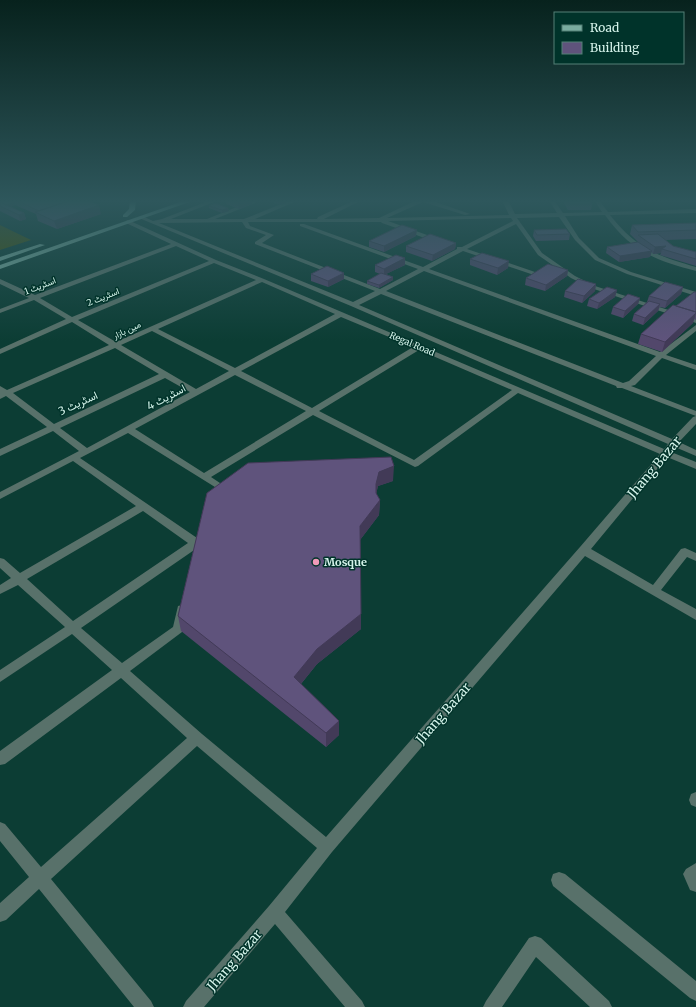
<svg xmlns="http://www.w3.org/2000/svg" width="696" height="1007" viewBox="0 0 696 1007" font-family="Merriweather,Vazirmatn,serif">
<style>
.green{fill:#485105}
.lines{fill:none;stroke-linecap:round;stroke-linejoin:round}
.minor{fill:#58716a;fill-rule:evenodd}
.major{fill:#79ac9f;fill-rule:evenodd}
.wall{fill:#52476b}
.shaded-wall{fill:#423a57}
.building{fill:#5f537c;stroke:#423a57}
.poi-dot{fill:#ef9ab8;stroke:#00332a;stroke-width:1.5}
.labels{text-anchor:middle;stroke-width:3;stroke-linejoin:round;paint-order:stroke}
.far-street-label{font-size:9px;fill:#d4f3ea;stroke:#00332a}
.street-label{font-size:11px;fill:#d4f3ea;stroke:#00332a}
.poi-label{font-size:11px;font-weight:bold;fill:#d4f3ea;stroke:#00332a;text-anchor:start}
.near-street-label{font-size:13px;fill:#d4f3ea;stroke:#00332a}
</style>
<rect width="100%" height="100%" fill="#0c3d34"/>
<!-- green -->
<path class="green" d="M 0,225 L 31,240 L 0,250 Z"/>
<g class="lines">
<!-- minor -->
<path class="minor" d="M 211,200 L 219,200 L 171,219 L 207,219 L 254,200 L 262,200 L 215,219 L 244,219 L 291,200 L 299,200 L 255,219 L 317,219 L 318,217 L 355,200 L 362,200 L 324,219 L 379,218 L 417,200 L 430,200 L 470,214 L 465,215 L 423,202 L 387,218 L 509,215 L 502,200 L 508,200 L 515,214 L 557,213 L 549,200 L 554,200 L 563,213 L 602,212 L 594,200 L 599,200 L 608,212 L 696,209 L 696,213 L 610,215 C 636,248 657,256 696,267 L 696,271 C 654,260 631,251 605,215 L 565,216 L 579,238 L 599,258 L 631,272 L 696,292 L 696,296 L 627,274 L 595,260 L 575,240 L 559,217 L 517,218 L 542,253 L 575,276 L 595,286 L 696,319 L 696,323 L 591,288 L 571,278 L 538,255 L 516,224 L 467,249 L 535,272 L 535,274 L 531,274 L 463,251 L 429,269 L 660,352 L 696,325 L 696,331 L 666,355 L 696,365 L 696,370 L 662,358 L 635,385 L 631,386 L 696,411 L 696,424 L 679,442 L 696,450 L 696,456 L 675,447 L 671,452 L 696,462 L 696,469 L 667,457 L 591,549 L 653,585 L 681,549 L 685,548 L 696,553 L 696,561 L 687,557 L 661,590 L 696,609 L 696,620 L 585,556 L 332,852 L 285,912 L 362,1001 L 365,1007 L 345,1007 L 275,924 L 204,1007 L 183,1007 L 186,1001 L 269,906 L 317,848 L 197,746 L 51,879 L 151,1001 L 154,1007 L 134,1007 L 39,889 L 6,920 L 0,922 L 0,903 L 29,877 L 0,841 L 0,822 L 5,824 L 41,867 L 187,738 L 121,678 L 5,764 L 0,765 L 0,751 L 112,670 L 72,634 L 0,682 L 0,670 L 65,627 L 18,585 L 0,594 L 0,585 L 11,578 L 0,568 L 0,558 L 4,559 L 20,573 L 136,506 L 73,461 L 0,499 L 0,492 L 79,451 L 53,431 L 0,456 L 0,449 L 47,427 L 6,396 L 0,399 L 0,386 L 7,390 L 109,345 L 72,322 L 0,354 L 0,349 L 66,319 L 34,300 L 0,313 L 0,309 L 29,298 L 0,284 L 0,279 L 35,295 L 171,244 L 126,223 L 126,221 L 128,220 L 216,260 L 264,279 L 664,449 L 668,444 L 351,306 L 139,218 L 142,216 L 153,221 L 162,219 ZM 511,218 L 513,221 L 462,247 L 457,247 L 457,249 L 423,267 L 304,224 L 300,224 L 300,226 L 418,269 L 380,289 L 262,243 L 274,235 L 250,226 L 248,222 L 381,222 L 382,223 L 439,243 L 442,241 L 441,240 L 388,221 ZM 242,222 L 246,228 L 266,235 L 255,242 L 255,244 L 375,291 L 353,302 L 159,223 ZM 176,246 L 209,261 L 72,317 L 40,298 ZM 214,263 L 256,280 L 116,342 L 78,320 ZM 424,271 L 656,356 L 629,381 L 623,383 L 386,291 ZM 262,282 L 335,314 L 235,368 L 158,329 ZM 381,294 L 616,386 L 617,388 L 622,388 L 696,416 L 693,417 L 672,439 L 359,305 ZM 341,317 L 413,347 L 312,408 L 241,371 ZM 152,331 L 229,371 L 196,389 L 121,345 ZM 115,348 L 159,374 L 54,424 L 13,393 ZM 419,350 L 512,390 L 414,460 L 319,411 ZM 235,375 L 306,411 L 204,473 L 135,429 ZM 165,378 L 190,392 L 87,448 L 60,428 ZM 518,393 L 660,454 L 580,547 L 326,837 L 202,734 L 130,671 L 182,632 L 188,609 L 186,606 L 182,605 L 178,606 L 173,627 L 122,663 L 81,628 L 200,546 L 201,543 L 200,540 L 80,458 L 128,433 L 223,492 L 228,489 L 226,487 L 211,477 L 313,415 L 415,467 L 418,466 ZM 143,511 L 188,543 L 73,621 L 27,579 Z
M 696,792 L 696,807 L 691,805 L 689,800 L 691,794 Z
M 696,863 L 696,892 L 690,890 L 683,874 L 686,869 Z
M 559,872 L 565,874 L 696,981 L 696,1001 L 690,998 L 553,886 L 551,880 L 553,874 Z
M 535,936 L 541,938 L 609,1001 L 612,1007 L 590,1007 L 536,957 L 502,1007 L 483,1007 L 486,1001 L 529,938 Z"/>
<!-- major -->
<path class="major" d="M 130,200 L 136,200 L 135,210 L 127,217 L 123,217 L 123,215 L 129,209 Z
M 186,200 L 195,200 L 0,269 L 0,265 Z
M 40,244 L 45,245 L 0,261 L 0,257 Z"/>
</g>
<!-- wall -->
<path class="wall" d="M 5,200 L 33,200 L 37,202 L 101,214 L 57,229 L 38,221 L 36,214 L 15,205 L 10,207 L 24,213 L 26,219 L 20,221 L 0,211 L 0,202 L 6,201 Z
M 225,200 L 251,200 L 252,204 L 239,209 L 226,204 Z
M 267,200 L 286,200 L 286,203 L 280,205 Z
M 562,200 L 589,200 L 592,204 L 591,210 L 568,210 Z
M 209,206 L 228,208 L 229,211 L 222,213 L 209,208 Z
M 696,223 L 696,239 L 665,240 L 673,246 L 696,252 L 696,266 L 660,255 L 661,253 L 653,254 L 651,252 L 650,257 L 619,262 L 606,253 L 607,247 L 638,242 L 630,234 L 632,225 Z
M 534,230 L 570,234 L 569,240 L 536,241 L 533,236 Z
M 416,236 L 384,252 L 369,247 L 369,241 Z
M 456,243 L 455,249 L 432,261 L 406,252 L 406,246 Z
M 470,259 L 508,268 L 497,275 L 470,265 Z
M 375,265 L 405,265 L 386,274 L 393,277 L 393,280 L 379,288 L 367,284 L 367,281 L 380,274 L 375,272 Z
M 568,270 L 567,276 L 545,291 L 525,285 L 526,278 Z
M 344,273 L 344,279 L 328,287 L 311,281 L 311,274 Z
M 596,284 L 595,291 L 582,303 L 564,297 L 565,291 Z
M 683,287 L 681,294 L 665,308 L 660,307 L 658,311 L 643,325 L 632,321 L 634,314 L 647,302 L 649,296 Z
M 617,290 L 615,297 L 597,309 L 587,306 L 589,299 Z
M 696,292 L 696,320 L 694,319 L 693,323 L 662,352 L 638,344 L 641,334 L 676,306 Z
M 640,298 L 638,304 L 623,318 L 611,314 L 613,307 Z
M 393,481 L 378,486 L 376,494 L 380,500 L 379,515 L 360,540 L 361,629 L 317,664 L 301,684 L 339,721 L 339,735 L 326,747 L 181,631 L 178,616 L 207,493 Z"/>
<!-- shaded-wall -->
<path class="shaded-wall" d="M 246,200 L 251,200 L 252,204 L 239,209 L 238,203 Z
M 285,200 L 286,200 L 286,203 L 280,205 L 280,202 Z
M 15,202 L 15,205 L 4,209 L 3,206 Z
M 99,205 L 101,214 L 57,229 L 54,221 Z
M 228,208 L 229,211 L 222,213 L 222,210 Z
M 24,213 L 26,219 L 20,221 L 19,215 Z
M 417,230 L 416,236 L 384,252 L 384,246 Z
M 456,243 L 455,249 L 432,261 L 433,255 Z
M 666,246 L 662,249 L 661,253 L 653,254 L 655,247 Z
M 652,251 L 650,257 L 619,262 L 620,256 Z
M 405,258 L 405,265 L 384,275 L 384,269 Z
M 509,261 L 508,268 L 497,275 L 498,268 Z
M 568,270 L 567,276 L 545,291 L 546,285 Z
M 344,273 L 344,279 L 328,287 L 328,281 Z
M 393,277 L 393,280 L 379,288 L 379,285 Z
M 596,284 L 595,291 L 582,303 L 584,296 Z
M 683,287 L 681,294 L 665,308 L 667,301 Z
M 617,290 L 615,297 L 597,309 L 599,303 Z
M 640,298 L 638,304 L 623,318 L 625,311 Z
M 660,304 L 658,311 L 643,325 L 645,318 Z
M 696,313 L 693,323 L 662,352 L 665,342 Z
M 394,466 L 393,481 L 378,486 L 375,499 L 376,484 L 379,472 Z
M 380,500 L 379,515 L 360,540 L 360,526 Z
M 361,614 L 361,629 L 317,664 L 295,691 L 294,677 L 317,649 Z
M 339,721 L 339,735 L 326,747 L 326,733 Z"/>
<!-- building -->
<path class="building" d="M 7,200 L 11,200 L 15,202 L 6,205 L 1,202 Z
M 16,200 L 33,200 L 37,202 L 43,200 L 70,200 L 39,211 Z
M 72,200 L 86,200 L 99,205 L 54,221 L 35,212 Z
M 231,200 L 246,200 L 238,203 Z
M 275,200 L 285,200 L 280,202 Z
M 567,200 L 589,200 L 592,204 L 570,204 Z
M 0,202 L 24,213 L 19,215 L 0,206 Z
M 215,203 L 228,208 L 222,210 L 209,206 Z
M 696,223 L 696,230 L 638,232 L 632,225 Z
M 402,225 L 417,230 L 384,246 L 369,241 Z
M 566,229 L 570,234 L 537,235 L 534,230 Z
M 430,234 L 456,243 L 433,255 L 406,246 Z
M 658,234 L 673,246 L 696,252 L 696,259 L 662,249 L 666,246 L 655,247 L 638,235 Z
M 638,242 L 652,251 L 620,256 L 607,247 Z
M 482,253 L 509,261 L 498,268 L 470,259 Z
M 396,255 L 405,258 L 384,269 L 375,265 Z
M 548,264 L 568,270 L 546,285 L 526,278 Z
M 327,266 L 344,273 L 328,281 L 311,274 Z
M 381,273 L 393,277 L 379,285 L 367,281 Z
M 578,279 L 596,284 L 584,296 L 565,291 Z
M 665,282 L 683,287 L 667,301 L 649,296 Z
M 607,287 L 617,290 L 599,303 L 589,299 Z
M 694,292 L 696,292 L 696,312 L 676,306 Z
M 628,294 L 640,298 L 625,311 L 613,307 Z
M 649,301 L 660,304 L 645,318 L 634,314 Z
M 673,305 L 696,312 L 696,313 L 665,342 L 641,334 Z
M 391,457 L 394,466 L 379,472 L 376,484 L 376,493 L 380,500 L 360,526 L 361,614 L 317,649 L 294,677 L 339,721 L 326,733 L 178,616 L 207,493 L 248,463 Z"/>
<!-- sky -->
<linearGradient id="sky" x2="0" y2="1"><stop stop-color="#07221d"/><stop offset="0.59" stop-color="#2e575c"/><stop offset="1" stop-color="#2e575c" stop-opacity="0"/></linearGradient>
<rect width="696" height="341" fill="url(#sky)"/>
<!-- markers -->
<circle class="poi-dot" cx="316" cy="562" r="4"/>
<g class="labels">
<!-- far-street labels -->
<g class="far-street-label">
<text transform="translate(40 286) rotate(-21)" y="3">اسٹریٹ 1</text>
<text transform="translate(103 297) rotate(-22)" y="3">اسٹریٹ 2</text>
<text transform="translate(127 330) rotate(-25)" y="3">مین بازار</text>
<text transform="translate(412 344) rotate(23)" y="3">Regal Road</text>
</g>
<!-- street labels -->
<g class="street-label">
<text transform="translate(166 397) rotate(-28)" y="4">اسٹریٹ 4</text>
<text transform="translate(78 403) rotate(-25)" y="4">اسٹریٹ 3</text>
</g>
<!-- poi labels -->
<g class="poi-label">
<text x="324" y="566">Mosque</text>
</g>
<!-- near-street labels -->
<g class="near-street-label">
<text transform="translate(654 467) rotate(-50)" y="5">Jhang Bazar</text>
<text transform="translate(443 713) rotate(-49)" y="5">Jhang Bazar</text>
<text transform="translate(234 960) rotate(-49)" y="5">Jhang Bazar</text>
</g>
</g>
<!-- legend -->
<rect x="554" y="12" width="130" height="52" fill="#00332a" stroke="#558077"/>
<rect x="562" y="25" width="20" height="6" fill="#79ac9f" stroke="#558077"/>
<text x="590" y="32" font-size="12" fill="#d4f3ea">Road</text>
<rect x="562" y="42" width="20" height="12" fill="#5f537c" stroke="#558077"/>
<text x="590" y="52" font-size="12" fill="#d4f3ea">Building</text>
</svg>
